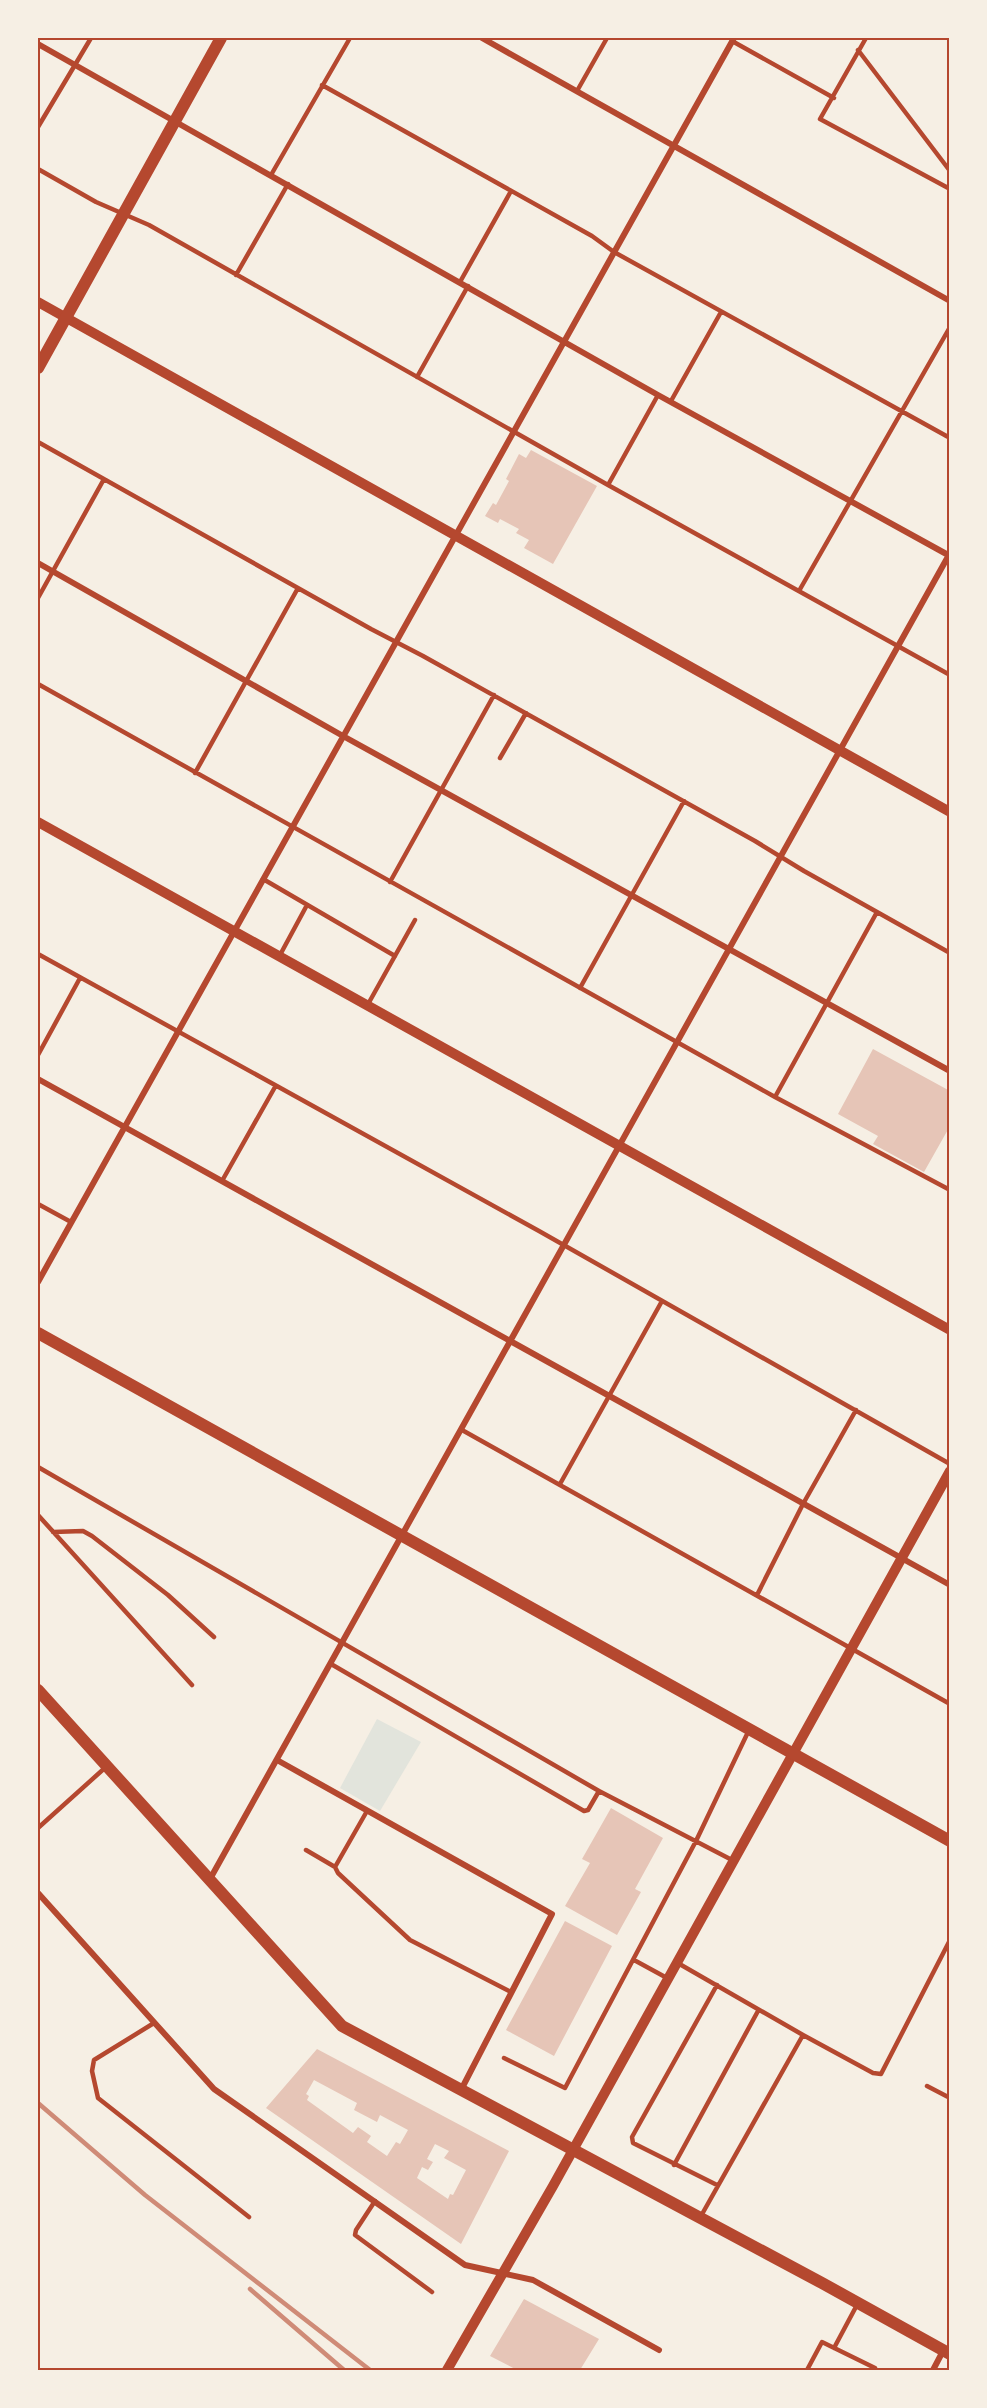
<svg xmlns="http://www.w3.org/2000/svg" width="987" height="2408" viewBox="0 0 987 2408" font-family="Ubuntu,sans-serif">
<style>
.green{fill:#e2e4dc}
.building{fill:#e6c5b7;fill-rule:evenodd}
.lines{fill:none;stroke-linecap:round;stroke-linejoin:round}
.service{stroke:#b5482f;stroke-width:4.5}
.minor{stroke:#b5482f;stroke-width:6}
.tertiary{stroke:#b5482f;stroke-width:10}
.secondary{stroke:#b5482f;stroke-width:12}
.rail{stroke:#cf8b77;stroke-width:4.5}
.neatline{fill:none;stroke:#b5482f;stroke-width:2}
</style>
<rect width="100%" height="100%" fill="#f6efe4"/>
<!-- green -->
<path class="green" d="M 377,1719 L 421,1742 L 380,1811 L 340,1788 Z"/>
<!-- building -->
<path class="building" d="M 531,450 L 597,486 L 553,564 L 524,548 L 529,540 L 516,533 L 519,529 L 500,519 L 498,523 L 485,516 L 493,503 L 496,505 L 509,481 L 506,479 L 519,454 L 526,458 Z
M 873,1049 L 950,1091 L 950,1126 L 924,1172 L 873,1144 L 878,1136 L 838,1114 Z
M 611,1808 L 663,1838 L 635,1889 L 641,1892 L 617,1935 L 565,1906 L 590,1863 L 582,1859 Z
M 565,1921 L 612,1946 L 554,2056 L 506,2030 Z
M 317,2049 L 509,2151 L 461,2244 L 266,2108 ZM 314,2080 L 357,2103 L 354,2110 L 377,2122 L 380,2115 L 408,2130 L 400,2144 L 396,2142 L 387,2156 L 367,2142 L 371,2136 L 358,2127 L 353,2133 L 307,2100 L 309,2096 L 306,2094 ZM 435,2144 L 449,2151 L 444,2158 L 466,2170 L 453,2195 L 450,2194 L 448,2199 L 417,2178 L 422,2167 L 428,2170 L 433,2162 L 427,2159 Z
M 524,2299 L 599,2339 L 580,2370 L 517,2370 L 490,2356 Z"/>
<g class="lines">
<!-- service -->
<path class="service" d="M 866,38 L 820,119 L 950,189
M 732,41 L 834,98
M 858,50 L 950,171
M 322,85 L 592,236 L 614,252 L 950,438
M 577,91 L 607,38
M 38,127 L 91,38
M 38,169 L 96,202 L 149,225 L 608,485 L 950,675
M 271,175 L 350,38
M 236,275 L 288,184
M 460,282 L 511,191
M 417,377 L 468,286
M 671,401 L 721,312
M 38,442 L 371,629 L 423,656 L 755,841 L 804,871 L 950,953
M 608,485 L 658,395
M 799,591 L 950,327
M 38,598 L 104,479
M 38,684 L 775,1097 L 950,1190
M 500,758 L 526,713
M 195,773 L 298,588
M 263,879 L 395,956
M 390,882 L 494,695
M 38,954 L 539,1231 L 950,1464
M 280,955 L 307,905
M 580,988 L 684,801
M 367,1006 L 415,920
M 38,1055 L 80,978
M 775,1097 L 877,912
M 222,1181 L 275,1087
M 38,1204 L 71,1222
M 462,1430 L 950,1704
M 38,1467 L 599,1791 L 732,1860
M 560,1484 L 662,1301
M 38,1515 L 192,1685
M 53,1532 L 83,1531 L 92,1536 L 168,1595 L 214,1637
M 757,1595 L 803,1504 L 856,1410
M 331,1664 L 584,1811 L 588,1810 L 599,1791
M 38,1828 L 107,1766
M 306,1850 L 335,1867 L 338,1873 L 410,1940 L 511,1992
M 335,1867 L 367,1811
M 634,1960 L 667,1978
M 676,1962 L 803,2035 L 701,2216
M 717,1985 L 632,2137 L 633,2143 L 717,2185
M 154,2023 L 94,2060 L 92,2071 L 98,2098 L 249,2217
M 803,2035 L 873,2073 L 881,2074 L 950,1940
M 504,2058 L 565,2088 L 696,1841 L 749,1730
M 927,2086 L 950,2098
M 674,2165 L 758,2011
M 375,2201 L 356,2230 L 355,2235 L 432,2292
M 834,2348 L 858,2303
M 807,2370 L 822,2342 L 875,2368"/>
<!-- minor -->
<path class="minor" d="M 482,38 L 950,301
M 38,44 L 658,395 L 950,556
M 38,563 L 343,736 L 950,1071
M 38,1079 L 950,1585
M 38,1282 L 734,38
M 277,1760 L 552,1914 L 461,2090
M 210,1879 L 950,553
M 38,1893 L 214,2089 L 465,2265 L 533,2280 L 659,2350
M 933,2370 L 943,2351"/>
<!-- tertiary -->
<path class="tertiary" d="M 38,302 L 950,812
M 38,822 L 950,1330
M 447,2370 L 553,2186 L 950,1471"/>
<!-- secondary -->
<path class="secondary" d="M 38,368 L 221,38
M 38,1333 L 950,1841
M 38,1690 L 342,2026 L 822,2283 L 950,2354"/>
<!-- rail -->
<path class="rail" d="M 38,2103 L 145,2195 L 370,2370
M 250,2289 L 344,2370"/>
</g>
<!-- border -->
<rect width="987" height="2408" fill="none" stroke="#f6efe4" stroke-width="78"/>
<rect x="39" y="39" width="909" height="2330" class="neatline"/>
</svg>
